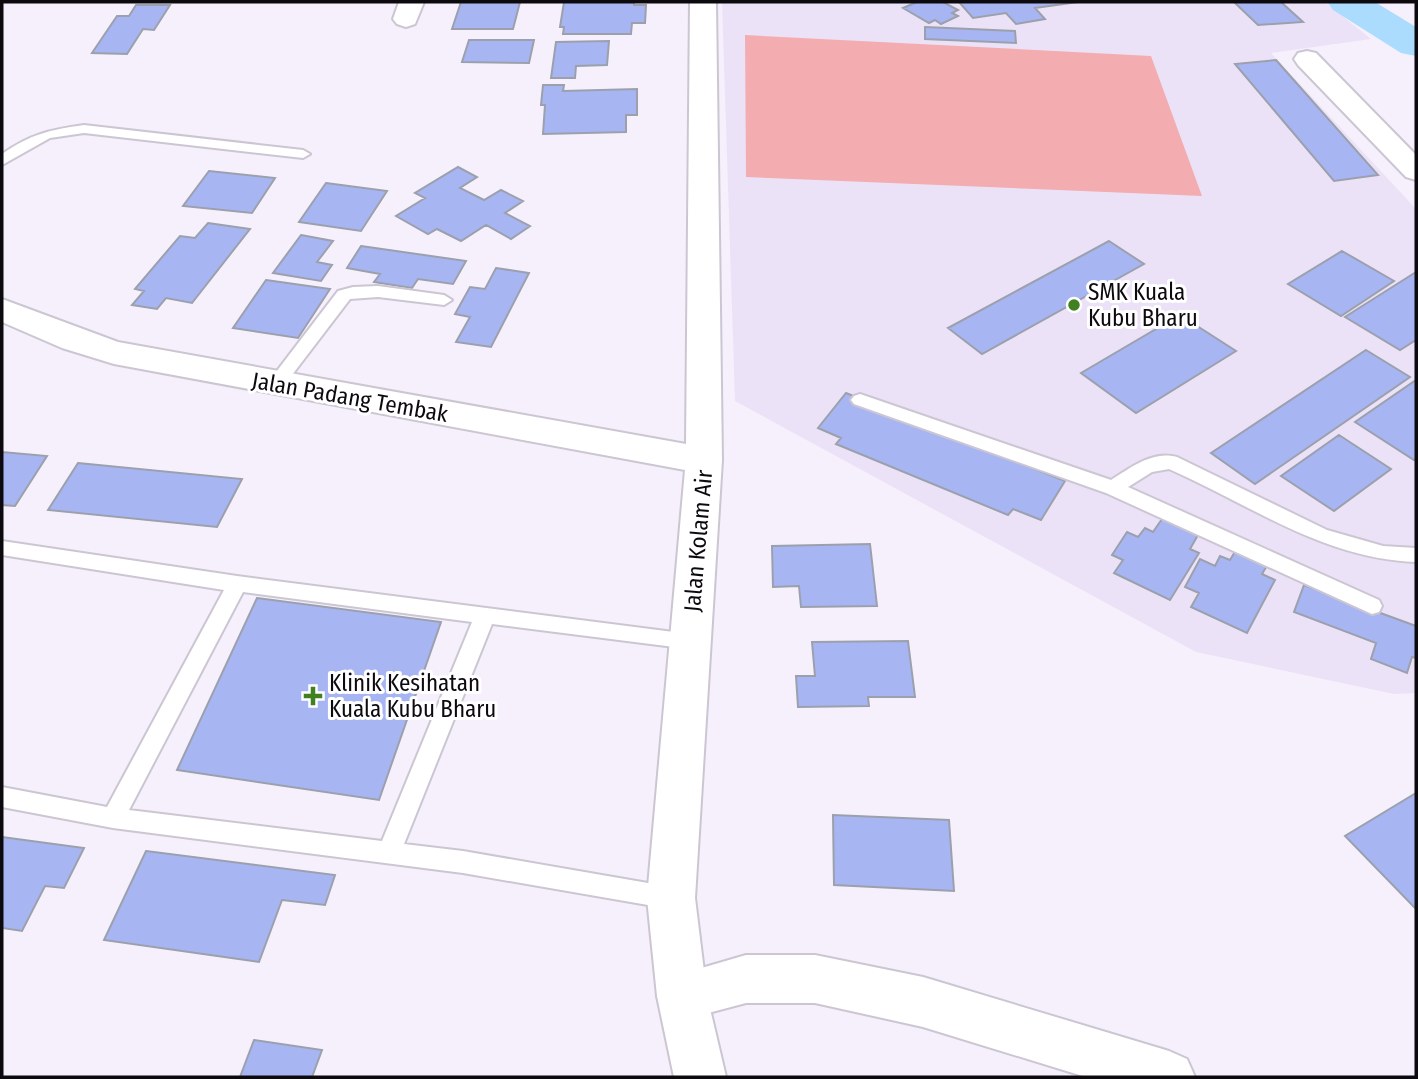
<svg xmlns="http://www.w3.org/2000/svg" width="1418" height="1079" viewBox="0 0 1418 1079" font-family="'Fira Sans Condensed',sans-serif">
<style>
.built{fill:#ece2f7}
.green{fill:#f3adb0}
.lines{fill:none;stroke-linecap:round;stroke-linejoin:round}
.river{fill:#abdcfe;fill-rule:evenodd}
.building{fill:#a7b6f2;stroke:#9ca0ad;stroke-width:2}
.service-casing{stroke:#ccc6d3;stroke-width:4}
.minor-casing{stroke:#ccc6d3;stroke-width:4}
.tertiary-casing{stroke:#ccc6d3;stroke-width:4}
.service{fill:#fff;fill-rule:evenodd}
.minor{fill:#fff;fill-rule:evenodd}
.tertiary{fill:#fff;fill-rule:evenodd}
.poi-dot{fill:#418020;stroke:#fff;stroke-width:2.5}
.labels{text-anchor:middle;stroke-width:6;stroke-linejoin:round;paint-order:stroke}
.poi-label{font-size:23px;fill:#0d0a0f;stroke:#fff;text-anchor:start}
.street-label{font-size:23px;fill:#0d0a0f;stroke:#fff}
</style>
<rect width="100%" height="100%" fill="#f6f0fd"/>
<!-- built -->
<path class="built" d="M 722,2 L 1325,2 L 1371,39 L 1271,53 L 1416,209 L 1416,693 L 1394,694 L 1196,652 L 735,401 Z"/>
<!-- green -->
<path class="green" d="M 745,35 L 1151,56 L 1202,196 L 746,177 Z"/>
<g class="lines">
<!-- river -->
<path class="river" d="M 1327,2 L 1375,2 L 1416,27 L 1416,56 L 1401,53 L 1333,10 Z"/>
</g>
<!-- building -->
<path class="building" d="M 461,2 L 520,2 L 513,29 L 452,29 Z
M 564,2 L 634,2 L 634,5 L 646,5 L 645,23 L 632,23 L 631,34 L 563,34 L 564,27 L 560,27 Z
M 917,2 L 943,2 L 958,10 L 952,13 L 958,16 L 941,24 L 935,20 L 929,23 L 903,8 Z
M 959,2 L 1078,2 L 1035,8 L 1045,19 L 1016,24 L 1006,13 L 973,18 Z
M 1234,2 L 1281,2 L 1303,22 L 1258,25 Z
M 136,5 L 170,5 L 154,30 L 143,29 L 127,54 L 92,53 L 117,16 L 129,16 Z
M 925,27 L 1015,31 L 1016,43 L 925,39 Z
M 469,40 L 534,40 L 529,63 L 462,62 Z
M 609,41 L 607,65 L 576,66 L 575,78 L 551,78 L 556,42 Z
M 1276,60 L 1378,175 L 1334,181 L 1235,64 Z
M 543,85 L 564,85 L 563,91 L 637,89 L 637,115 L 626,115 L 626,132 L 543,134 L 545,105 L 541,105 Z
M 458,167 L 477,177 L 460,188 L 484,200 L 501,190 L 523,201 L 505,213 L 530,226 L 511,239 L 486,225 L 461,241 L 437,229 L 428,234 L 396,216 L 425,198 L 415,193 Z
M 209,171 L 275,178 L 252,213 L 183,206 Z
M 326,183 L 387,191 L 361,231 L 299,222 Z
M 208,223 L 250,229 L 192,303 L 166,298 L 157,309 L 132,305 L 144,291 L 135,289 L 180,236 L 195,238 Z
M 301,235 L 333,241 L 317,262 L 332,265 L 321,281 L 273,273 Z
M 1109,241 L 1144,264 L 982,354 L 948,328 Z
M 361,246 L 466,261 L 453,284 L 418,279 L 412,288 L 374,282 L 380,274 L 347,268 Z
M 1342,251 L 1394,281 L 1341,316 L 1288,284 Z
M 496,268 L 529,273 L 491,347 L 456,342 L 470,317 L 455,314 L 470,287 L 485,289 Z
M 1416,272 L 1416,340 L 1400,350 L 1345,317 Z
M 266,280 L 330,289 L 298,338 L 233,328 Z
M 1180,315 L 1236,351 L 1136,413 L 1081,373 Z
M 1366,350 L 1410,377 L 1255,484 L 1211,453 Z
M 1416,380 L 1416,459 L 1414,460 L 1355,422 Z
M 846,393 L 1065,481 L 1041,520 L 1013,509 L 1008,515 L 836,444 L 841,438 L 818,428 Z
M 1339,435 L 1391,469 L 1334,511 L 1281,476 Z
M 2,452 L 47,456 L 15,506 L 2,505 Z
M 78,463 L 242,479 L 217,527 L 48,510 Z
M 1162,519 L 1198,535 L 1190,549 L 1199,553 L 1170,600 L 1114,573 L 1123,560 L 1112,555 L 1127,532 L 1138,537 L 1145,528 L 1153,532 Z
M 870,544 L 877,606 L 801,607 L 799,586 L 773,587 L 772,546 Z
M 1236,550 L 1268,564 L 1262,574 L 1275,580 L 1247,633 L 1191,607 L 1199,593 L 1185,587 L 1200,559 L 1215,566 L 1220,556 L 1230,560 Z
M 1304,585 L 1416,626 L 1416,658 L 1412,657 L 1407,673 L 1371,659 L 1376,643 L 1294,612 Z
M 257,598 L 441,622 L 379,800 L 177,770 Z
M 908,641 L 915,697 L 868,697 L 869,706 L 798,707 L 796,676 L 815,676 L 812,642 Z
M 1416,793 L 1416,909 L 1345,836 Z
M 833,815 L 949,820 L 954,891 L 834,885 Z
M 2,837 L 84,848 L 64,888 L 45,886 L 22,931 L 2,928 Z
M 146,851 L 335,875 L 325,905 L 282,900 L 259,962 L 104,940 Z
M 254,1040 L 322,1050 L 312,1077 L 240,1077 Z"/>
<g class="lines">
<!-- service casing -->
<g class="service-casing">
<path id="service" d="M 84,125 L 303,150 L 310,154 L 303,158 L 84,133 L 50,138 L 2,165 L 2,154 C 31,134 49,130 84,125 Z
M 378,286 L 444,295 L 452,300 L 444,305 L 378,297 L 350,299 L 282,388 L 270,388 L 267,384 L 270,380 L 338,291 L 353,287 Z
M 860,394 L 1111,480 C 1130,468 1153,450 1177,457 L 1327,530 L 1383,546 L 1416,548 L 1416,562 C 1324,559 1251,505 1169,469 L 1152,472 L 1128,487 L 1379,600 L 1382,606 L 1379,612 L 1372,614 L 1106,493 L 854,404 L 851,400 L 854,396 Z
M 2,541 L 237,576 L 697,635 L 700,641 L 697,647 L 690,649 L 492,624 L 404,844 L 463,851 L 671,887 L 679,890 L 683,898 L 679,906 L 671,909 L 463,873 L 113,828 L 2,807 L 2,787 L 107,807 L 224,590 L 2,555 ZM 243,592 L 472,622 L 382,841 L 129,810 Z"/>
</g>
<!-- minor casing -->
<g class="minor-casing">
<path id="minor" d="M 399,2 L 424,2 L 415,24 L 406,27 L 397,24 L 393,19 Z
M 1307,51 L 1316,53 L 1416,155 L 1416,180 L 1406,177 L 1298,65 L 1294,59 L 1298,53 Z
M 746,955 L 815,955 L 923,977 L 1169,1051 L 1187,1059 L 1195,1077 L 1086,1077 L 923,1027 L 815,1003 L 746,1003 L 682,1020 L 664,1013 L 657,996 L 664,979 Z"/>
</g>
<!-- tertiary casing -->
<g class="tertiary-casing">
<path id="tertiary" d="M 690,2 L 716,2 L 722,460 L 695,898 L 707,996 L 726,1077 L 674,1077 L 657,996 L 647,898 L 685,470 L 114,364 L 62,348 L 2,322 L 2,299 L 118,342 L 686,444 Z"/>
</g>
<!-- service -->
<use href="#service" class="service"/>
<!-- minor -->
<use href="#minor" class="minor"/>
<!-- tertiary -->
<use href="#tertiary" class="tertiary"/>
</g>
<!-- markers -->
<g class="poi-dot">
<circle cx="1074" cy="305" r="7"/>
<path d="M309.5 685.5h7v7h7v7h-7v7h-7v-7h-7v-7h7z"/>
</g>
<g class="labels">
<!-- poi labels -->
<g class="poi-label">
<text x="1088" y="300">SMK Kuala<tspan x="1088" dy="26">Kubu Bharu</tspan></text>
<text x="329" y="691">Klinik Kesihatan<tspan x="329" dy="26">Kuala Kubu Bharu</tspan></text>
</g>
<!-- street labels -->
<g class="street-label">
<text transform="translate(350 397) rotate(10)" y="8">Jalan Padang Tembak</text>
<text transform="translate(698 541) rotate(-85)" y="8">Jalan Kolam Air</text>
</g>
</g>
<!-- border -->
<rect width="1418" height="1079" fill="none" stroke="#0d0a0f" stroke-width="7"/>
</svg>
